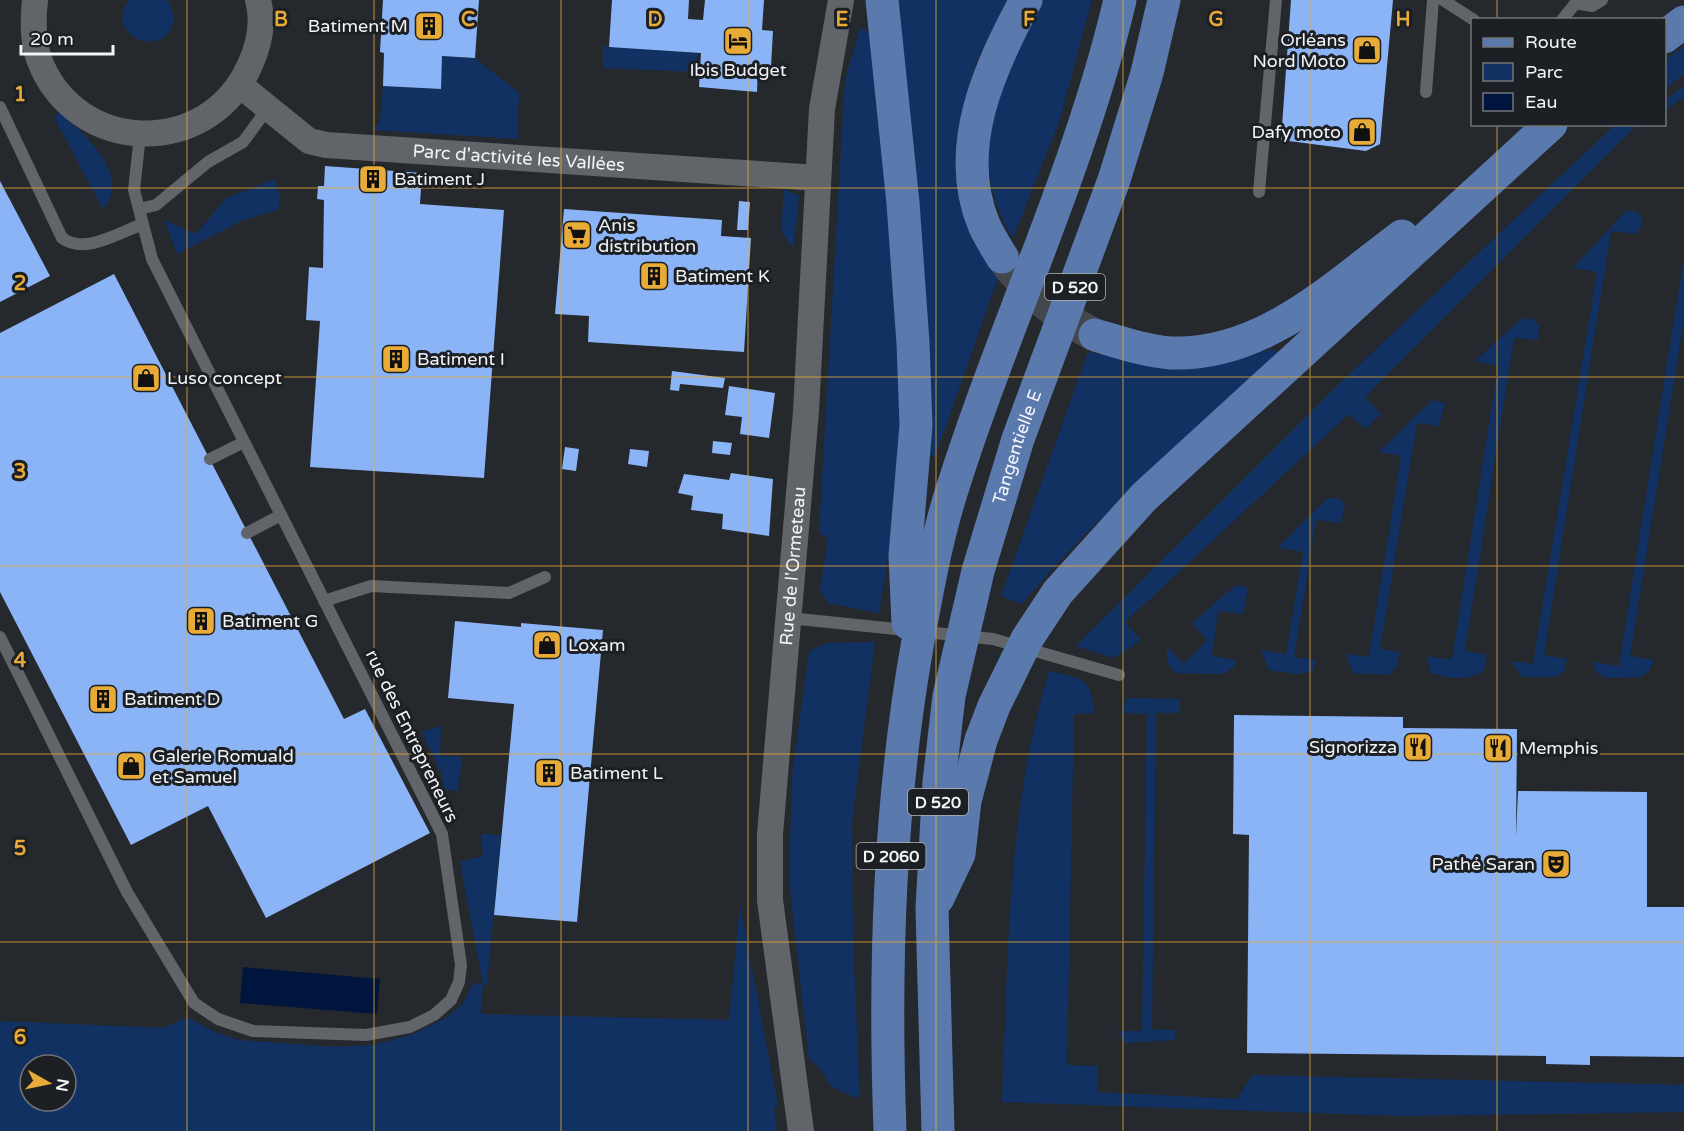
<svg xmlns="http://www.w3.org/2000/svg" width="1684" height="1131" viewBox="0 0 1684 1131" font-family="'Varela Round',sans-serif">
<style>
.green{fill:#123163;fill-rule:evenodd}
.water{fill:#00153e}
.building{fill:#8bb4f6}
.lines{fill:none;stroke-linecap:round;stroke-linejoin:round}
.primary-tunnel{stroke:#44474b;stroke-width:33;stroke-dasharray:33 16;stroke-linecap:butt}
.service{stroke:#616469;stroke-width:12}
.minor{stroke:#616469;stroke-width:26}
.primary{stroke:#5a7aae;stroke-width:33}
.grid{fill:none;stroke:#e8ab37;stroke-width:1.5;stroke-opacity:0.55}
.labels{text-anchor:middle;stroke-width:6;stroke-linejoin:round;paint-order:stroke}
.shield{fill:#1c1f23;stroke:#b2b4b7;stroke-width:1.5}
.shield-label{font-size:16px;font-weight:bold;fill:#f2f4f7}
.poi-label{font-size:18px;fill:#f2f4f7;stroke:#1c1f23;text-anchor:start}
.street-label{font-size:18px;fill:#f2f4f7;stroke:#1c1f23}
.grid-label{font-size:20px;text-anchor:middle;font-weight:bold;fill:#e8ab37;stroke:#1c1f23;stroke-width:6;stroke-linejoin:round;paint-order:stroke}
</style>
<rect width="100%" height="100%" fill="#25282d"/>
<!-- green -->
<path class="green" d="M 129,0 L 167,0 C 172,7 174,14 173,23 C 164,60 103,36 129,0 Z
M 899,0 L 1007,0 L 976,63 L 963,108 L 957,150 L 984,255 L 999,275 L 935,457 L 929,455 Z
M 1040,0 L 1092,0 L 1059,122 L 1013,238 C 988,200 979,140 995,96 C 1008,64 1025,32 1040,0 Z
M 860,28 L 871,33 L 898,298 L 901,418 L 889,552 L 879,613 L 828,603 L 820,591 L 828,539 L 819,532 L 845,80 Z
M 603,46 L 697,53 L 696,72 L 603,68 Z
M 1684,46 L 1684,74 L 1665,89 L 1665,60 Z
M 442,56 L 475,58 L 519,93 L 517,139 L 374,130 L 380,120 L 383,86 L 440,89 Z
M 1684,86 L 1684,97 L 1665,110 L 1666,99 Z
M 60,112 C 84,134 133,176 103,209 L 54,117 Z
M 1615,125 L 1637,125 L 1365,397 L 1381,414 L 1365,429 L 1349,414 L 1125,622 L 1141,640 L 1114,658 L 1076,646 L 1343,380 Z
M 274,179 L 280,195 L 278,210 L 243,220 L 177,254 L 164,220 L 196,234 L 225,199 Z
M 784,189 L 799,196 L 794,248 L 781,232 Z
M 1627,210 L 1637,212 L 1642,218 L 1642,226 L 1636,234 L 1611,231 L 1544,655 L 1567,659 L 1564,672 L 1554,677 L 1522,677 L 1511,661 L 1533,664 L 1597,272 L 1573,268 Z
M 1684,257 L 1684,318 L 1630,656 L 1654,660 L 1649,671 L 1641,677 L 1606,678 L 1597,673 L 1592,662 L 1619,666 Z
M 1522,318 L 1533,319 L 1539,326 L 1538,340 L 1514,338 L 1465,651 L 1487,655 L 1484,671 C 1468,681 1447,679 1430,672 L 1427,657 L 1452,659 L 1498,366 L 1475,361 Z
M 1274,349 L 1281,357 C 1192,436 1098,512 1022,604 L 1001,596 L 1088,352 L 1162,367 L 1212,365 Z
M 1432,400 L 1445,403 L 1439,426 L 1417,423 L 1380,649 L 1400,652 L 1396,668 L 1388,675 L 1353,673 L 1346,654 L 1369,657 L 1401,456 L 1379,452 Z
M 1328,498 L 1340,499 L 1345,505 L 1341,523 L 1316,520 L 1294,657 L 1316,660 L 1313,671 L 1298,674 L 1269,670 L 1261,650 L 1286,654 L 1303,552 L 1278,547 Z
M 1236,585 L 1248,588 L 1243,614 L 1218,611 L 1212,656 L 1236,660 L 1234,667 L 1224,674 L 1175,673 L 1167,662 L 1167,647 L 1184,664 L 1207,640 L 1192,623 Z
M 875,642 L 852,822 L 853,943 L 860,1099 L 831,1087 L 820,1068 L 809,1059 L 789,879 L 792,776 L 809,651 L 827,643 Z
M 1049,671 C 1079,678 1094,678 1093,713 L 1074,714 L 1067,1065 L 1098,1066 L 1097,1092 L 1237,1099 L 1252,1075 L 1684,1085 L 1684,1112 L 1401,1116 L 1002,1102 C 1008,957 1007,811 1049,671 Z
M 1127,698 L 1180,699 L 1180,713 L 1156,713 L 1152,1029 L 1176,1030 L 1174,1040 L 1124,1043 L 1117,1031 L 1142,1031 L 1147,714 L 1121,713 Z
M 441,726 L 440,755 L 462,757 L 458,791 L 445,790 L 442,775 L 422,732 Z
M 481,834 L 501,835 L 487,985 L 483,985 L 481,1014 L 729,1020 L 740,905 L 778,1106 L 774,1107 L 777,1131 L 0,1131 L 0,1021 L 165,1028 L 187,1017 L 213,1031 L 239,1040 L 335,1047 L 373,1045 L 411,1035 L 441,1021 L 462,1005 L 473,983 L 483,984 L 460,862 L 483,856 ZM 30,1065 L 66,1065 L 66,1101 L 30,1101 Z"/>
<!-- water -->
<path class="water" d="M 243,967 L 380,979 L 377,1014 L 240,1003 Z"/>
<!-- building -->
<path class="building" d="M 383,0 L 479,0 L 475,58 L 442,56 L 441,89 L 383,86 L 384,53 L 380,52 Z
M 612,0 L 689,0 L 688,19 L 703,20 L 705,0 L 764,0 L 762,30 L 773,31 L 771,67 L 758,66 L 757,92 L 699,87 L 701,53 L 609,47 Z
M 1291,0 L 1393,0 L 1380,144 L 1366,151 L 1281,140 Z
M 325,166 L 422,173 L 420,204 L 504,210 L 484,478 L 310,467 L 320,321 L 306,320 L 309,267 L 323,268 L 324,200 L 317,199 L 318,186 L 324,186 Z
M 0,181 L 50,276 L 0,302 Z
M 739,201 L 750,202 L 748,230 L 737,230 Z
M 564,209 L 722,220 L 721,236 L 751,238 L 744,352 L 588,342 L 589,316 L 555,314 Z
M 114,274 L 344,719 L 365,709 L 430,833 L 266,918 L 208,806 L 131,845 L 0,592 L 0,333 Z
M 672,371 L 725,378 L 723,388 L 680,384 L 679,391 L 670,390 Z
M 729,386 L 775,393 L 769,438 L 740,434 L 742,417 L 725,415 Z
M 713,441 L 732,443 L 730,455 L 712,453 Z
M 565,447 L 579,449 L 576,471 L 562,469 Z
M 630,449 L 649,451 L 647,467 L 628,464 Z
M 731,473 L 773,479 L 769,536 L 722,529 L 723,514 L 691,510 L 693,496 L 678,493 L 684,474 L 729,480 Z
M 455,621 L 521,627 L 521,623 L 603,630 L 577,922 L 494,915 L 514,704 L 448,698 Z
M 1234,715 L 1403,717 L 1403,728 L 1517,729 L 1516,837 L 1518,791 L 1647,792 L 1647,907 L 1684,907 L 1684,1057 L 1590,1056 L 1590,1065 L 1546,1064 L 1546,1056 L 1247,1053 L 1249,835 L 1233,834 Z"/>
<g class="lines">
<!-- primary-tunnel -->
<path class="primary-tunnel" d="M 1002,257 C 1026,291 1058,317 1095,335"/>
<!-- service -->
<path class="service" d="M 1443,0 L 1474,20
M 1575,3 L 1592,6 L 1602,0
M 1562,20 L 1578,0
M 1426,92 L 1433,0
M 0,107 L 62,238 C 85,255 118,233 143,224
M 1259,192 L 1276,0
M 139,209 L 156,205 L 208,162 L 243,142 L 268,108
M 210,459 L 244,442
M 247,533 L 281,515
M 324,601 L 371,586 L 509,593 L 545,577
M 789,618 L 993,639 L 1119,675
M 0,637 L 127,892 L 194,1003 L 218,1019 L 253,1031 L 366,1035 L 410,1027 L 434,1015 L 451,1000 L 459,982 L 461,965 L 442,834 L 152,259 L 134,190 L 140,135"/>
<!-- minor -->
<g class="minor">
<path d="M 35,0 C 33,19 32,40 39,59 C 75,155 207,159 249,67 C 259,46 264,22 258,0"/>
<path id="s1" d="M 241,86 L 309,141 L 326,145 L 818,178"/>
<path id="s2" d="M 801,1131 L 770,900 L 770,834 L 806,411 L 822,109 L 841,0"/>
</g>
<!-- primary -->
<g class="primary">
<path d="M 882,0 L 903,203 L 913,343 L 916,425 L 905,556 L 908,623"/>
<path d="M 1664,37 L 1684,22"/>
<path d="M 1002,257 C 996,247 989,236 984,225 C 952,148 990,67 1026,0"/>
<path d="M 1095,335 C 1119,342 1145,351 1171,353 C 1263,356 1332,288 1402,236"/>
<path d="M 938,898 L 959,854 L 965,801 L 981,740 L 994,706 L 1027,639 L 1058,592 L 1144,497 L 1551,124"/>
<path d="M 890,1131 C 884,967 889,803 918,641 C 927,591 936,541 951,493 C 1003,327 1080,170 1120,0"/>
<path id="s3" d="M 938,1131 L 932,908 L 939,782 L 949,696 L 978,571 L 1018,439 L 1114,180 L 1147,73 L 1164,0"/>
</g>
</g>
<!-- grid -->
<path class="grid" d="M 187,0 L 187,1131M 374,0 L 374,1131M 561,0 L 561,1131M 748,0 L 748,1131M 936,0 L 936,1131M 1123,0 L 1123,1131M 1310,0 L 1310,1131M 1497,0 L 1497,20M 1497,124 L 1497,1131M 0,188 L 1684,188M 0,377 L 1684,377M 0,566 L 1684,566M 0,754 L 1684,754M 0,942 L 1684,942"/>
<!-- icons -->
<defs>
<g id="building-square" transform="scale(1.5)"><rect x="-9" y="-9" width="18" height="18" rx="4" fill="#e8ab37" stroke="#1c1f23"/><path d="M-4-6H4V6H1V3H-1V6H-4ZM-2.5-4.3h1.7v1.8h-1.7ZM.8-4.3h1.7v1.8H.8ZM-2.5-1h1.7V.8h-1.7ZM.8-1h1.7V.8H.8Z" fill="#111"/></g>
<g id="hotel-square" transform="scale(1.5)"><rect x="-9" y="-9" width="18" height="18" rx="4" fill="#e8ab37" stroke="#1c1f23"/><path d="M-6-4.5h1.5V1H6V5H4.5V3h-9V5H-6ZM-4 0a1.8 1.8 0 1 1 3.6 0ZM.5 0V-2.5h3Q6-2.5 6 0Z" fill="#111"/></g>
<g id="shop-square" transform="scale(1.5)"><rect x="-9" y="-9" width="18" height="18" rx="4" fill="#e8ab37" stroke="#1c1f23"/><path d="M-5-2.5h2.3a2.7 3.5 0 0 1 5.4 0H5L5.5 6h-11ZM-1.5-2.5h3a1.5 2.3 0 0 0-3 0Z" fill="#111"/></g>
<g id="supermarket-square" transform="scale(1.5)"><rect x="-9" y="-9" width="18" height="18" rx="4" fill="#e8ab37" stroke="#1c1f23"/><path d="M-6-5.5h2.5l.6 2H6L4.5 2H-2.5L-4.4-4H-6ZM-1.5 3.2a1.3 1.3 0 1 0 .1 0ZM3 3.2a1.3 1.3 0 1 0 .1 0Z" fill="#111"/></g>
<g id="restaurant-square" transform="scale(1.5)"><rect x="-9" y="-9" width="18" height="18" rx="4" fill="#e8ab37" stroke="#1c1f23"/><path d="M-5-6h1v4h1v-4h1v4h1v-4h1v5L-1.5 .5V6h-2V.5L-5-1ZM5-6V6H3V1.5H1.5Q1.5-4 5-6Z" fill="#111"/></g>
<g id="theatre-square" transform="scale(1.5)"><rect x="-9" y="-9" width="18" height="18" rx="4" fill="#e8ab37" stroke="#1c1f23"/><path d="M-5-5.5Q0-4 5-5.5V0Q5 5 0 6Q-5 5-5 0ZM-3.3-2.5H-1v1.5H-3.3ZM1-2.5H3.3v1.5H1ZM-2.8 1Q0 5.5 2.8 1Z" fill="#111"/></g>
</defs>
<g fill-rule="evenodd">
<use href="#building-square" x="429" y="26"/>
<use href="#hotel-square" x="738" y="41"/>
<use href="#shop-square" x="1367" y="50"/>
<use href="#shop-square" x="1362" y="132"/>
<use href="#building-square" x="373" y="179"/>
<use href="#supermarket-square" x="577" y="235"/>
<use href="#building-square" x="654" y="276"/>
<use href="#building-square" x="396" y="359"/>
<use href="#shop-square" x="146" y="378"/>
<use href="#building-square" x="201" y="621"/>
<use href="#shop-square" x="547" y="645"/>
<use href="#building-square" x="103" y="699"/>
<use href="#restaurant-square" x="1418" y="747"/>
<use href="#restaurant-square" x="1498" y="748"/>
<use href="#shop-square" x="131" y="766"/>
<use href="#building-square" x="549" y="773"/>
<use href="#theatre-square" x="1556" y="864"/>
</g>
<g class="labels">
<!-- shield labels -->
<g class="shield">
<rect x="1045" y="274" width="60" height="26" rx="4.5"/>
<rect x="908" y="789" width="60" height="26" rx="4.5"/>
<rect x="856.5" y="843" width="69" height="26" rx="4.5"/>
</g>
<g class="shield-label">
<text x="1075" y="293">D 520</text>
<text x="938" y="808">D 520</text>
<text x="891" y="862">D 2060</text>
</g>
<!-- poi labels -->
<g class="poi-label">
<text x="408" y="32" text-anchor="end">Batiment M</text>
<text x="1346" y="46" text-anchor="end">Orléans<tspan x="1346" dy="21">Nord Moto</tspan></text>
<text x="738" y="76" text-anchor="middle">Ibis Budget</text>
<text x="1341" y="138" text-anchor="end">Dafy moto</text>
<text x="394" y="185">Batiment J</text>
<text x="598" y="231">Anis<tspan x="598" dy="21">distribution</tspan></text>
<text x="675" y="282">Batiment K</text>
<text x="417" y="365">Batiment I</text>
<text x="167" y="384">Luso concept</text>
<text x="222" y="627">Batiment G</text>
<text x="568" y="651">Loxam</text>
<text x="124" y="705">Batiment D</text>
<text x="1397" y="753" text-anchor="end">Signorizza</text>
<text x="1519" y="754">Memphis</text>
<text x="152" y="762">Galerie Romuald<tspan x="152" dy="21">et Samuel</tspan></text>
<text x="570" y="779">Batiment L</text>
<text x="1535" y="870" text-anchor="end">Pathé Saran</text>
</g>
<!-- street labels -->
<g class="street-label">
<text dy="6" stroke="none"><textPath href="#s1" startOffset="298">Parc d'activité les Vallées</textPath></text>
<text dy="6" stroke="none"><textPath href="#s3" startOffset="694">Tangentielle E</textPath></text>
<text dy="6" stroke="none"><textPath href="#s2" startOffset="568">Rue de l'Ormeteau</textPath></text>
<text transform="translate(412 736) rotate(64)" y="6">rue des Entrepreneurs</text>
</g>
</g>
<g class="grid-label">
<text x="281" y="26">B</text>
<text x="468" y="26">C</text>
<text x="655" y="26">D</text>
<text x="842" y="26">E</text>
<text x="1029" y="26">F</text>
<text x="1216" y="26">G</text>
<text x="1403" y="26">H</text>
<text x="20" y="101">1</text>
<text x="20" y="290">2</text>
<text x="20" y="478">3</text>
<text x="20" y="667">4</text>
<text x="20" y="855">5</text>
<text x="20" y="1044">6</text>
</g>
<!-- legend -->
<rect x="1471" y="18" width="195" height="108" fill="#1c1f23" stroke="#727478" stroke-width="1.5"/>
<rect x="1483" y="38" width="30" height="9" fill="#5a7aae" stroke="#727478" stroke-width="1.5"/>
<text x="1525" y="48" font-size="18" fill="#f2f4f7">Route</text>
<rect x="1483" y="63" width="30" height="18" fill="#123163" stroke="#727478" stroke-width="1.5"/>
<text x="1525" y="78" font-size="18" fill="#f2f4f7">Parc</text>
<rect x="1483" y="93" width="30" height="18" fill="#00153e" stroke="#727478" stroke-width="1.5"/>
<text x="1525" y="108" font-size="18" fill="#f2f4f7">Eau</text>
<!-- north arrow -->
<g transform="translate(48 1083) rotate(99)"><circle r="28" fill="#1c1f23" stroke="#727478" stroke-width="1.5"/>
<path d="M0-4.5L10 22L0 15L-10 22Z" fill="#e8ab37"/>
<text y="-9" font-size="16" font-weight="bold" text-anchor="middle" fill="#f2f4f7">N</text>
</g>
<!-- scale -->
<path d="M21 45v9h92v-9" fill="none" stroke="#f2f4f7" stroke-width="3"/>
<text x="30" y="45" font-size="18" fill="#f2f4f7" stroke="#1c1f23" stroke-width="4.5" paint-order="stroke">20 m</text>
</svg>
